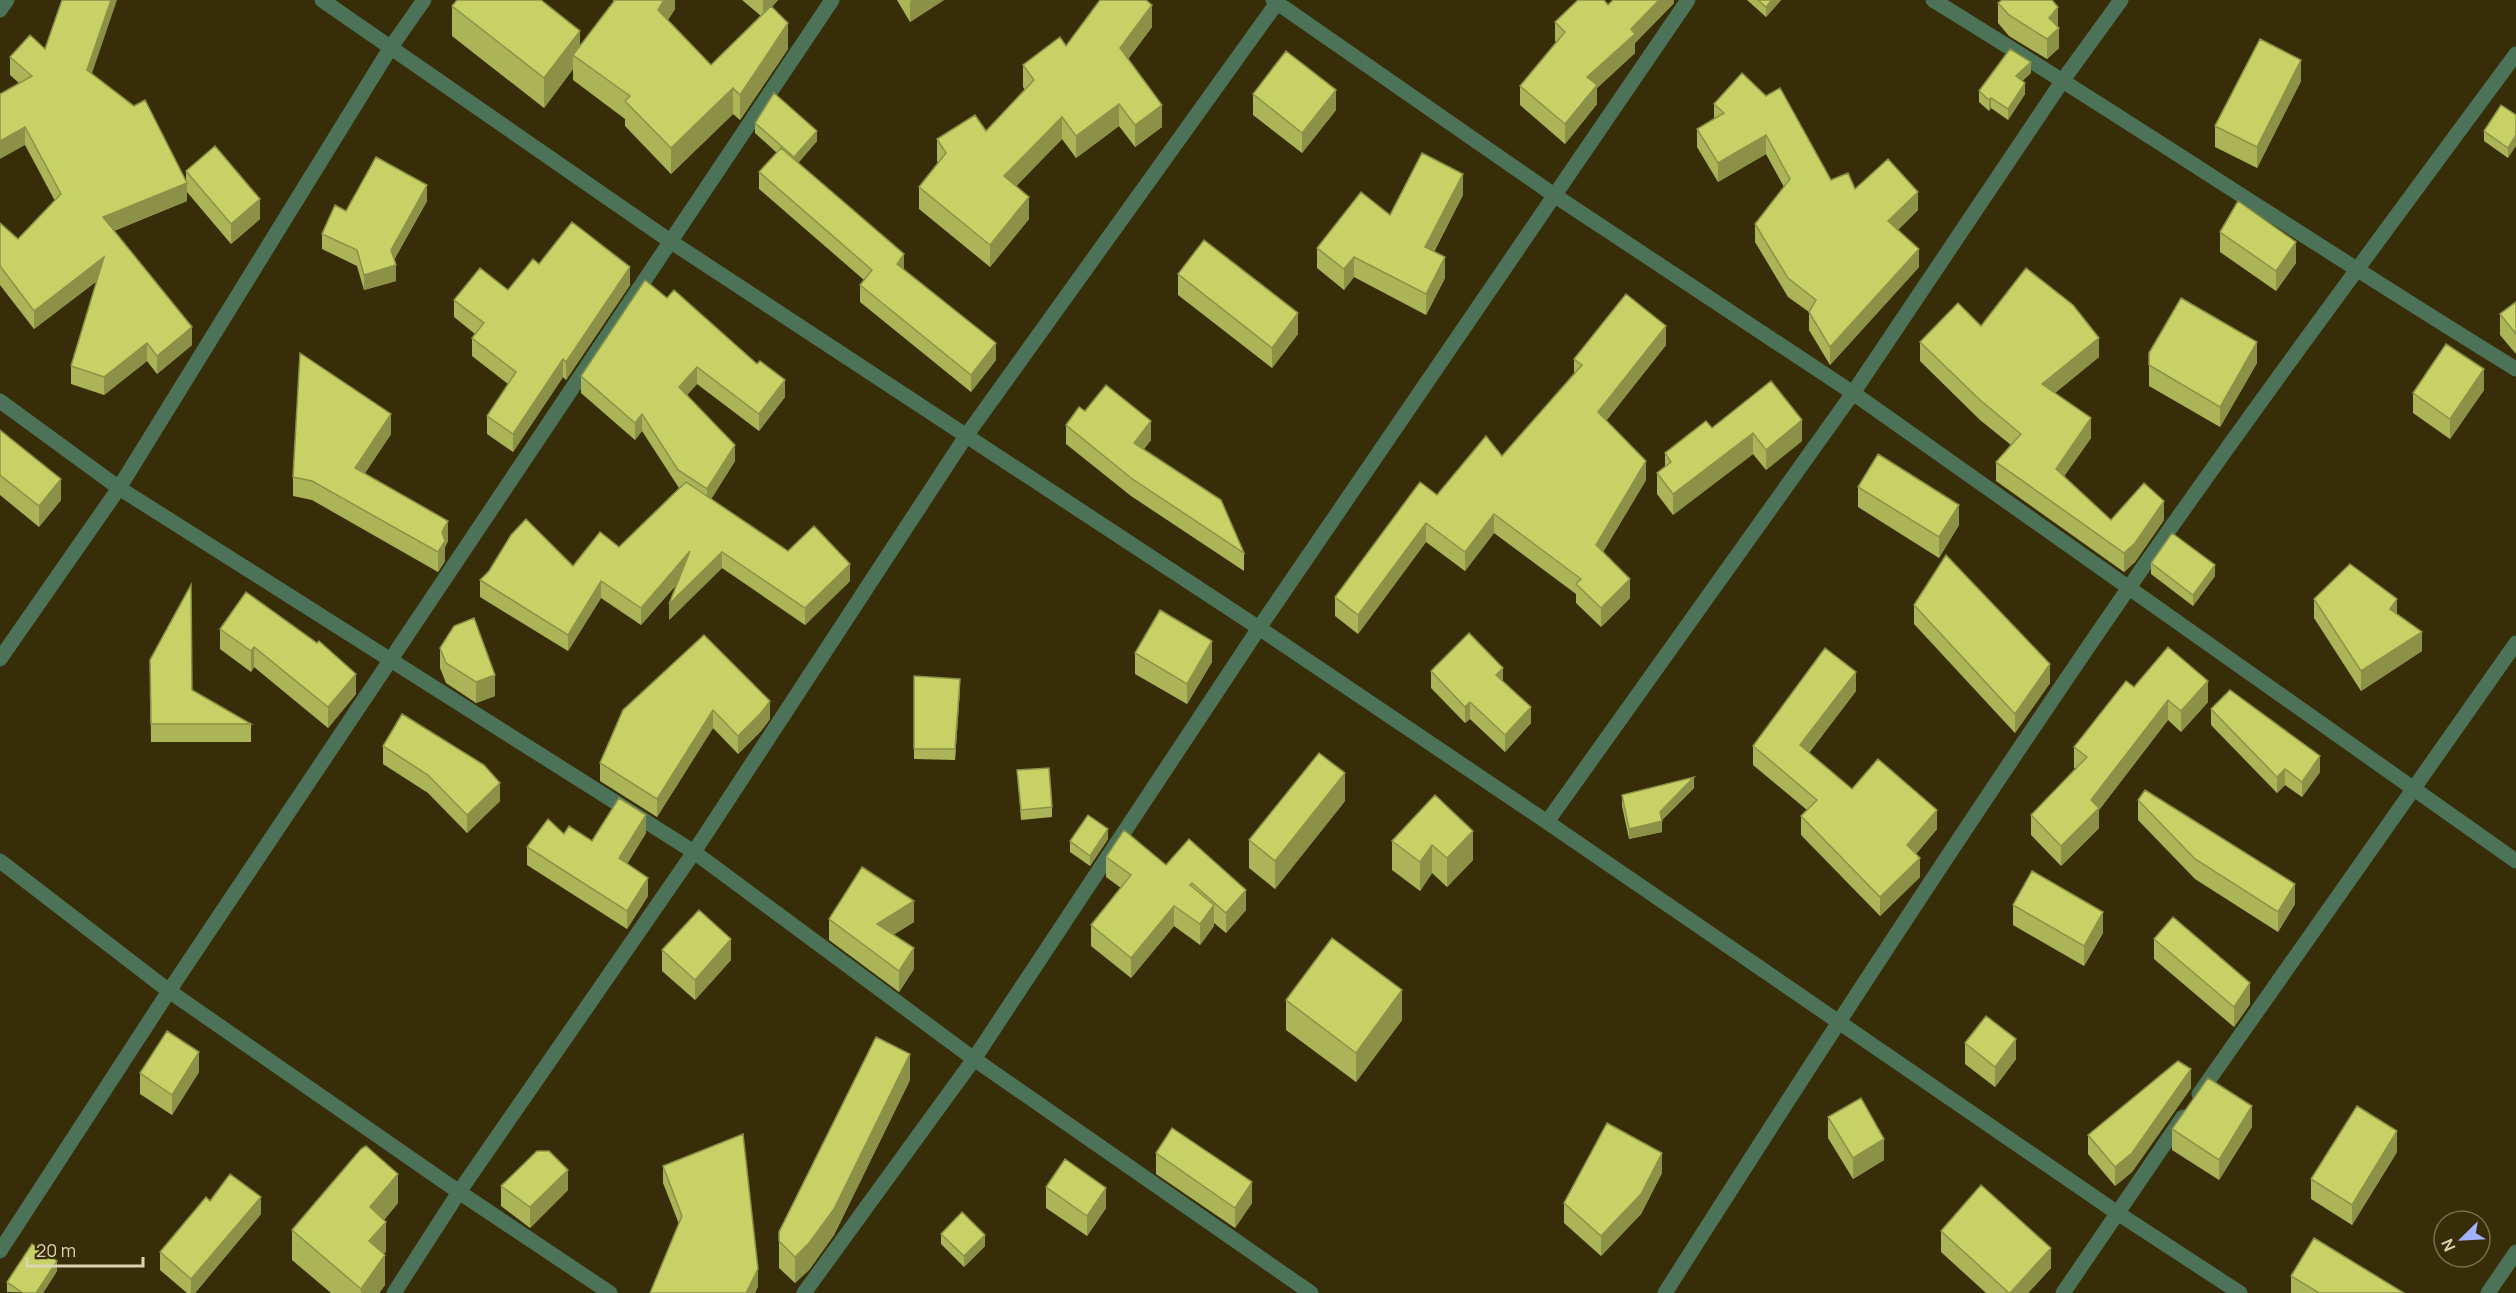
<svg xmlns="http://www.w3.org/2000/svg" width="2516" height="1293" viewBox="0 0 2516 1293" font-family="Manrope,sans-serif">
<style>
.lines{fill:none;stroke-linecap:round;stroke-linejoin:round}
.minor{stroke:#4c7358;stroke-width:15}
.wall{fill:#abb457}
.shaded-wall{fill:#8b9247}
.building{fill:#c7d165;stroke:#8b9247;stroke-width:1.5}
</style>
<rect width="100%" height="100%" fill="#372d09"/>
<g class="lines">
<!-- minor -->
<path class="minor" d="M 322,0 L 670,241 L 1259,628 L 1547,822 L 2116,1212 L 2240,1293
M 1273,0 L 1554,195 L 1853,393 L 2516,861
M 1933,0 C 2129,120 2320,249 2516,369
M 0,10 L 7,0
M 0,401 L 119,488 L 694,852 L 974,1059 L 1311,1293
M 0,659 L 119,488 L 391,47 L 424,0
M 1547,822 L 1853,393 L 2063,80 L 2121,0
M 0,861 L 169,991 L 459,1192 L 610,1293
M 2199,1094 L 2516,643
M 0,1251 L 169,991 L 832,0
M 394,1293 L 459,1192 L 694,852 L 966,436 L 1279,0
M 804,1293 L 974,1059 L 1259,628 L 1688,0
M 1665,1293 C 1816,1055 1970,818 2130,586 C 2255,406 2386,230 2516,54
M 2063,1293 L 2183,1117
M 2488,1293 L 2516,1252"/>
</g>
<!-- wall -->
<path class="wall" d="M 613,0 L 675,0 L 675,9 L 668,20 L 711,65 L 761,16 L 742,0 L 778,0 L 772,6 L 788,49 L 740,120 L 733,114 L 671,174 L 625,126 L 625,119 L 573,80 L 573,69 L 544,108 L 452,36 L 452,6 L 580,46 L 613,2 Z
M 897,0 L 944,0 L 910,22 Z
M 1674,0 L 1674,3 L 1635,43 L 1635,53 L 1597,88 L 1597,104 L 1565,144 L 1520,105 L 1520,86 L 1556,42 L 1555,41 L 1555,22 L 1608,5 Z
M 1747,0 L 1781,0 L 1766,17 Z
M 1998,3 L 2058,26 L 2059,48 L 2047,59 L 2009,36 L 1998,23 Z
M 1152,27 L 1128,59 L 1162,127 L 1135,147 L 1119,126 L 1076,158 L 1062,139 L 1016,186 L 1029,219 L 990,267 L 919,209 L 919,187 L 938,163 L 937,161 L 937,139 L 986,131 L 1025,90 L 1023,87 L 1023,65 L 1066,46 Z
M 45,49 L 92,74 L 186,183 L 186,171 L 260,219 L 231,244 L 187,192 L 187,201 L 114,231 L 192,345 L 157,374 L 147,361 L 104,395 L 71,384 L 71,366 L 97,281 L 34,329 L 0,285 L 0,223 L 18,239 L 55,201 L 25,145 L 19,83 L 10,75 L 10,57 Z
M 1742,73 L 1831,180 L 1855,189 L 1918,210 L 1898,230 L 1919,267 L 1830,365 L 1809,330 L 1809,312 L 1788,297 L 1755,242 L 1755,224 L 1784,187 L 1766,154 L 1718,182 L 1697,147 L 1697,129 L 1714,119 L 1714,104 Z
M 2031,73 L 2022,81 L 2025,94 L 2008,120 L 1991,108 L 1989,111 L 1979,102 L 1979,91 Z
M 2301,81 L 2257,168 L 2215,147 L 2215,126 Z
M 1253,94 L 1336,110 L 1302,153 L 1253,115 Z
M 2516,115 L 2508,158 L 2484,141 L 2484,131 Z
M 755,123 L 817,141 L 798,163 L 904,270 L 996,360 L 971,392 L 860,302 L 860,285 L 864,280 L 759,189 L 759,172 L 777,153 L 755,133 Z
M 1463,195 L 1434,252 L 1445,278 L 1426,315 L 1354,277 L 1344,290 L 1317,268 L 1317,248 L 1390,215 Z
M 427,201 L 394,260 L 396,281 L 364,290 L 357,266 L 322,249 L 322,234 L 346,211 Z
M 2220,232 L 2296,263 L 2276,291 L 2220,252 Z
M 539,264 L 630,285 L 566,380 L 563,377 L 513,452 L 487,434 L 487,416 L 508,384 L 472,356 L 472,338 L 475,334 L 454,317 L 454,300 L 508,290 Z
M 1178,274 L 1298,334 L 1272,368 L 1178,295 Z
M 645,280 L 785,397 L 759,431 L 697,384 L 687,395 L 735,461 L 711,499 L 788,551 L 850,581 L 805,625 L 722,568 L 669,620 L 678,583 L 641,625 L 601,598 L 568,651 L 480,597 L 480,580 L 573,566 L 619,547 L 679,488 L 642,431 L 635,440 L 581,393 L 581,376 Z
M 2516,302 L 2516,354 L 2500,335 L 2500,314 Z
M 1981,326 L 2099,357 L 2055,393 L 2091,438 L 2064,476 L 2111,520 L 2164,520 L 2135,562 L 2124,572 L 1996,481 L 1996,462 L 2011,445 L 1980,420 L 1920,361 L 1920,342 Z
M 1666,345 L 1606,421 L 1646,480 L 1603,552 L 1630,598 L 1601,627 L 1576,603 L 1576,594 L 1494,533 L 1465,571 L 1426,542 L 1358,634 L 1335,616 L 1335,597 L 1437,495 L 1502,456 L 1574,374 L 1574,359 Z
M 2149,353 L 2257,363 L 2220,427 L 2149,386 Z
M 2484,390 L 2450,439 L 2413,413 L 2413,393 Z
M 1085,411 L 1151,440 L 1143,450 L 1244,553 L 1244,571 L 1131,496 L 1066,444 L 1066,425 Z
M 1712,428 L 1802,441 L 1766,470 L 1753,454 L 1673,515 L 1657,494 L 1657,473 L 1665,467 L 1665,453 Z
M 0,430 L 61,500 L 39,527 L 0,495 Z
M 391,434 L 365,473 L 448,541 L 445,547 L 445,561 L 438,572 L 312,500 L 293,496 L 293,477 Z
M 1858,487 L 1959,525 L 1939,558 L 1858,507 Z
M 2151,563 L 2215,576 L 2193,606 L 2151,574 Z
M 2314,599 L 2422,651 L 2361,691 L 2314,618 Z
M 1914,605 L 2050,683 L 2015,733 L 1914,624 Z
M 220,629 L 356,694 L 328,728 L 254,667 L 251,672 L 220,649 Z
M 704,635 L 770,719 L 761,731 L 738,754 L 713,728 L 657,817 L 600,781 L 600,763 Z
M 440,648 L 495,696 L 476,703 L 446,683 L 440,668 Z
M 1135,653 L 1212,662 L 1187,704 L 1135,674 Z
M 150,660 L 192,690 L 251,724 L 251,742 L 151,742 Z
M 1431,671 L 1503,681 L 1531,723 L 1505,752 L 1470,719 L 1465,723 L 1431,688 Z
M 914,676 L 960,689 L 955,760 L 914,759 Z
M 2134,687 L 2208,702 L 2181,732 L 2168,720 L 2099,810 L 2099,828 L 2061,866 L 2031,835 L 2031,815 L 2076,769 L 2074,768 L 2074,747 Z
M 1856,691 L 1809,753 L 1852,789 L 1937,829 L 1916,854 L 1920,877 L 1880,916 L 1801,835 L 1801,816 L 1807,810 L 1753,765 L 1753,746 Z
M 2211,709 L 2320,772 L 2302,797 L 2285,785 L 2277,793 L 2211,725 Z
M 383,746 L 500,801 L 467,833 L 428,793 L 383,764 Z
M 1017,770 L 1052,807 L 1052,817 L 1021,820 Z
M 1694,788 L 1662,820 L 1662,832 L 1629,839 L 1622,806 L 1622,795 Z
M 1435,795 L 1473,860 L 1447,887 L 1432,873 L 1420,891 L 1392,870 L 1392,841 Z
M 2138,800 L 2295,904 L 2278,932 L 2195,879 L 2138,820 Z
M 1345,801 L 1275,889 L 1249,868 L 1249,840 Z
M 646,833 L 627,864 L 648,896 L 627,929 L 527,865 L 527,847 L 564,834 L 592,841 Z
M 1108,839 L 1090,866 L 1070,852 L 1070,841 Z
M 1106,857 L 1166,865 L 1246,910 L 1226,933 L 1214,923 L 1214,926 L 1200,945 L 1174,926 L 1131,978 L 1091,946 L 1091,925 L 1121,888 L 1106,877 Z
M 2013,905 L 2103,933 L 2084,966 L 2013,925 Z
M 829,919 L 914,922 L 893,935 L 914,969 L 899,992 L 829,940 Z
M 2154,939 L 2250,1004 L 2234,1027 L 2154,959 Z
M 662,950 L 731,960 L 695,1000 L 662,971 Z
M 1286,1000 L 1402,1020 L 1356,1082 L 1286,1030 Z
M 1965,1043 L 2016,1059 L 1995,1087 L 1965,1064 Z
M 199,1072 L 172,1115 L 140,1094 L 140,1073 Z
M 910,1080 L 834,1235 L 809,1270 L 795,1283 L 779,1268 L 779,1232 Z
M 2191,1088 L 2132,1172 L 2115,1186 L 2088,1154 L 2088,1135 Z
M 1828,1117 L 1884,1160 L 1853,1179 L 1828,1138 Z
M 2252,1127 L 2219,1180 L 2172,1150 L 2172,1129 Z
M 2397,1152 L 2352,1225 L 2311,1199 L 2311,1179 Z
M 1156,1153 L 1252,1203 L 1235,1228 L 1156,1174 Z
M 663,1166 L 758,1286 L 755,1293 L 650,1293 L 679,1224 L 663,1183 Z
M 1662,1173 L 1641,1214 L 1601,1256 L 1564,1223 L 1564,1203 Z
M 501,1186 L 568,1190 L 530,1228 L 501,1206 Z
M 1046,1187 L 1106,1208 L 1087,1236 L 1046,1208 Z
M 210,1201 L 261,1214 L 195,1293 L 187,1293 L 160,1270 L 160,1252 Z
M 398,1203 L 384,1220 L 386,1251 L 384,1254 L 385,1285 L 379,1293 L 331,1293 L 292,1260 L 292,1230 Z
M 1941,1231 L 2051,1268 L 2028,1293 L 1986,1293 L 1941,1252 Z
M 941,1234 L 985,1246 L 964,1267 L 941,1244 Z
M 57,1271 L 43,1293 L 7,1292 L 7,1282 Z
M 2291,1276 L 2404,1293 L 2291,1293 Z"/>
<!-- shaded-wall -->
<path class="shaded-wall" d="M 111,0 L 117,0 L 87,88 L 87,70 Z
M 664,0 L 675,0 L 675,9 L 658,35 L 658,10 Z
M 763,0 L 778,0 L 763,18 Z
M 912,0 L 944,0 L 910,22 L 910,1 Z
M 1659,0 L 1674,0 L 1674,3 L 1635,43 L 1635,53 L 1597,88 L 1597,104 L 1565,144 L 1565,124 L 1587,77 L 1631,29 Z
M 1772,0 L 1781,0 L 1766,17 L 1766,7 Z
M 1152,5 L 1152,27 L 1120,70 L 1120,48 Z
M 2058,7 L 2058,27 L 2059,28 L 2059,48 L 2047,59 L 2047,39 L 2049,18 Z
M 788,23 L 788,49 L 740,120 L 740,95 Z
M 580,31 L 580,60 L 573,55 L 573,69 L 544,108 L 544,78 Z
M 2301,60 L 2301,81 L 2257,168 L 2257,147 Z
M 2031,62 L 2031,73 L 2016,87 L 2016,76 Z
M 2025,83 L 2025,94 L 2008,120 L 2008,109 Z
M 733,88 L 733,114 L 671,174 L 671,148 Z
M 1336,90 L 1336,110 L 1302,153 L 1302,133 Z
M 1991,98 L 1991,108 L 1989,111 L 1989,100 Z
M 1119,104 L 1119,126 L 1076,158 L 1076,136 Z
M 1162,105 L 1162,127 L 1135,147 L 1135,125 Z
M 1062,117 L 1062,139 L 1004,199 L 1004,176 Z
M 25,127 L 25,145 L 0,159 L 0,141 Z
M 817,131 L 817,141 L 794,168 L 794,157 Z
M 1766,135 L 1766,154 L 1718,182 L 1718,163 Z
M 2516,135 L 2516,146 L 2508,158 L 2508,148 Z
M 1463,174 L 1463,195 L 1425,268 L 1425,247 Z
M 187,183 L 187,201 L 103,235 L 103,217 Z
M 427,185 L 427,201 L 391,265 L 391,250 Z
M 1918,192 L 1918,210 L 1888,239 L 1888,221 Z
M 1029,197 L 1029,219 L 990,267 L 990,245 Z
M 260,199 L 260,219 L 231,244 L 231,224 Z
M 2296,242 L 2296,263 L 2276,291 L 2276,271 Z
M 1919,249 L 1919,267 L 1830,365 L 1830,347 Z
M 904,254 L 904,271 L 897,264 Z
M 104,257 L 104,275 L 34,329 L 34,311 Z
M 1354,257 L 1354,277 L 1344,290 L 1344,269 Z
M 1445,257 L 1445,278 L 1426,315 L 1426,294 Z
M 396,265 L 396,281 L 364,290 L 364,275 Z
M 630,267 L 630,285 L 566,380 L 566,362 Z
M 1298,313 L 1298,334 L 1272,368 L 1272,348 Z
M 1666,326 L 1666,345 L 1598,431 L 1598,412 Z
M 192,327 L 192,345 L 157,374 L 157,356 Z
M 2099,338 L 2099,357 L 2042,403 L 2042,384 Z
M 2257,342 L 2257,363 L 2220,427 L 2220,407 Z
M 147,343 L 147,361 L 104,395 L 104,377 Z
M 996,343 L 996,360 L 971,392 L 971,375 Z
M 563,359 L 563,377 L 513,452 L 513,434 Z
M 697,367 L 697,384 L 679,404 L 679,387 Z
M 2484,369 L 2484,390 L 2450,439 L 2450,419 Z
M 785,380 L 785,397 L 759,431 L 759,414 Z
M 391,414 L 391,434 L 355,488 L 355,468 Z
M 642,414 L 642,431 L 635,440 L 635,423 Z
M 2091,418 L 2091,438 L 2056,488 L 2056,469 Z
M 1802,420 L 1802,441 L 1766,470 L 1766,450 Z
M 1151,421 L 1151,440 L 1134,462 L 1134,443 Z
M 1753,433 L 1753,454 L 1673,515 L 1673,494 Z
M 735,445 L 735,461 L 707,506 L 707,489 Z
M 1646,461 L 1646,480 L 1596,564 L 1596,545 Z
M 61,479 L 61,500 L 39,527 L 39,506 Z
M 2164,501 L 2164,520 L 2135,562 L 2124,572 L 2124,553 Z
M 1959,505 L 1959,525 L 1939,558 L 1939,537 Z
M 1494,514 L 1494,533 L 1465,571 L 1465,552 Z
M 448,521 L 448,541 L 445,547 L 445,561 L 438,572 L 438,552 L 442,532 Z
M 1426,523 L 1426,542 L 1358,634 L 1358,615 Z
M 690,551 L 690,568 L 641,625 L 641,608 Z
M 722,552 L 722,568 L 669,620 L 669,604 Z
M 850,564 L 850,581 L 805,625 L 805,608 Z
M 2215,565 L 2215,576 L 2193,606 L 2193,595 Z
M 1630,579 L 1630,598 L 1601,627 L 1601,608 Z
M 601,581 L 601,598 L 568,651 L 568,635 Z
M 2397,599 L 2397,619 L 2390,609 Z
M 2422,632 L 2422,651 L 2361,691 L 2361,671 Z
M 1212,641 L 1212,662 L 1187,704 L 1187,684 Z
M 254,647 L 254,667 L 251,672 L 251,651 Z
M 2050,664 L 2050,683 L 2015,733 L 2015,714 Z
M 1503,668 L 1503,685 L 1496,675 Z
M 1856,672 L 1856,691 L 1800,764 L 1800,745 Z
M 356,674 L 356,694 L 328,728 L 328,707 Z
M 495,675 L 495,696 L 476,703 L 476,682 Z
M 960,679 L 960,689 L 955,760 L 955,749 Z
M 2208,681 L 2208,702 L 2181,732 L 2181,711 Z
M 2168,700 L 2168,720 L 2099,810 L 2099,828 L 2061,866 L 2061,846 L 2091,800 Z
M 770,701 L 770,719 L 761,731 L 738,754 L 738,736 Z
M 1470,702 L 1470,719 L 1465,723 L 1465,707 Z
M 1531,707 L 1531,723 L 1505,752 L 1505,735 Z
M 713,710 L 713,728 L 657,817 L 657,799 Z
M 2320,756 L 2320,772 L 2302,797 L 2302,782 Z
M 2285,769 L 2285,785 L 2277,793 L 2277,777 Z
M 1345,773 L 1345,801 L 1275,889 L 1275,861 Z
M 1694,777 L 1694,788 L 1660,822 L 1662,821 L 1662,832 L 1629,839 L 1629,829 L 1660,812 Z
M 500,783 L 500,801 L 467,833 L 467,815 Z
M 1937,810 L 1937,829 L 1907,864 L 1907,845 Z
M 646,815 L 646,833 L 619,877 L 619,858 Z
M 1108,829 L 1108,839 L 1090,866 L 1090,856 Z
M 1473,831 L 1473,860 L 1447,887 L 1447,858 Z
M 1432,845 L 1432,873 L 1420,891 L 1420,862 Z
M 1920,858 L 1920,877 L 1880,916 L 1880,897 Z
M 648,878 L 648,896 L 627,929 L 627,911 Z
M 2295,884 L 2295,904 L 2278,932 L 2278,912 Z
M 1246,890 L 1246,910 L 1226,933 L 1226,913 Z
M 914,901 L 914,922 L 877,945 L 877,924 Z
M 1214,905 L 1214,926 L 1200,945 L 1200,924 Z
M 1174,906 L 1174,926 L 1131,978 L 1131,958 Z
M 2103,912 L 2103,933 L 2084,966 L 2084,946 Z
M 731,939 L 731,960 L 695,1000 L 695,980 Z
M 914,948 L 914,969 L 899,992 L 899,971 Z
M 2250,983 L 2250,1004 L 2234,1027 L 2234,1007 Z
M 1402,990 L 1402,1020 L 1356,1082 L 1356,1053 Z
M 2016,1039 L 2016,1059 L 1995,1087 L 1995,1067 Z
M 199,1052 L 199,1072 L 172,1115 L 172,1095 Z
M 910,1054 L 910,1080 L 834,1235 L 809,1270 L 795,1283 L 795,1257 Z
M 2191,1069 L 2191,1088 L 2132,1172 L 2115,1186 L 2115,1167 Z
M 2252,1106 L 2252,1127 L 2219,1180 L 2219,1160 Z
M 2397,1131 L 2397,1152 L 2352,1225 L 2352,1205 Z
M 1884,1139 L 1884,1160 L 1853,1179 L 1853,1158 Z
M 1662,1153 L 1662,1173 L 1641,1214 L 1601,1256 L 1601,1236 Z
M 568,1170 L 568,1190 L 530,1228 L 530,1207 Z
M 398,1174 L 398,1203 L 370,1237 L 370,1207 Z
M 1252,1182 L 1252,1203 L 1235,1228 L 1235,1208 Z
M 1106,1188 L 1106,1208 L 1087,1236 L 1087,1216 Z
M 261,1197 L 261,1214 L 195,1293 L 191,1293 L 191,1279 Z
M 386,1222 L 386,1251 L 369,1271 L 369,1241 Z
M 985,1235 L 985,1246 L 964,1267 L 964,1256 Z
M 2051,1248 L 2051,1268 L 2028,1293 L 2010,1293 Z
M 385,1255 L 385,1285 L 379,1293 L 361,1293 L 361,1289 Z
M 57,1261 L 57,1271 L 43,1293 L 36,1293 Z
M 758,1269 L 758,1286 L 755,1293 L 746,1293 Z"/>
<!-- building -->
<path class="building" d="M 62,0 L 111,0 L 87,70 L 134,106 L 145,100 L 187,183 L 103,217 L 192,327 L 157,356 L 147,343 L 104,377 L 71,366 L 104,257 L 34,311 L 0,266 L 0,223 L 18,239 L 61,194 L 25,127 L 0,141 L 0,94 L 32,76 L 10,57 L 30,35 L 45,49 Z
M 457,0 L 541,0 L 580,31 L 544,78 L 452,6 Z
M 615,0 L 664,0 L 658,10 L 711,65 L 771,6 L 788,23 L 740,95 L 733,88 L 671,148 L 625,101 L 630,96 L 573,55 Z
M 1100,0 L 1146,0 L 1152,5 L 1120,48 L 1162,105 L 1135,125 L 1119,104 L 1076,136 L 1062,117 L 1004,176 L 1029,197 L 990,245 L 919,187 L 946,153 L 937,139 L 975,115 L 986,131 L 1034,80 L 1023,65 L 1060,37 L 1066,46 Z
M 1578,0 L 1604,0 L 1608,5 L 1613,0 L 1659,0 L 1631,29 L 1635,34 L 1587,77 L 1597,85 L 1565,124 L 1520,86 L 1565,32 L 1555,22 Z
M 1758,0 L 1772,0 L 1766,7 Z
M 2002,0 L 2052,0 L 2058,7 L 2049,18 L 2059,28 L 2047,39 L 2009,15 L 1998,3 Z
M 2260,39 L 2301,60 L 2257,147 L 2215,126 Z
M 2010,49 L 2031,62 L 2016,76 L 2025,83 L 2008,109 L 1991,98 L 1989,100 L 1979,91 Z
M 1286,51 L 1336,90 L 1302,133 L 1253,94 Z
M 1742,73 L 1766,96 L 1780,88 L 1831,180 L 1848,173 L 1855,189 L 1888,159 L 1918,192 L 1888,221 L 1919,249 L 1830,347 L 1809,312 L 1816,300 L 1788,278 L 1755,224 L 1790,179 L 1766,135 L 1718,163 L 1697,129 L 1724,113 L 1714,104 Z
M 774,93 L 817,131 L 794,157 L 755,123 Z
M 2501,105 L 2516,115 L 2516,135 L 2508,148 L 2484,131 Z
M 215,146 L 260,199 L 231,224 L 186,171 Z
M 781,148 L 904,254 L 897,264 L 996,343 L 971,375 L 860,285 L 872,270 L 759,172 Z
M 1422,153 L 1463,174 L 1425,247 L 1445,257 L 1426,294 L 1354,257 L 1344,269 L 1317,248 L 1361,192 L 1390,215 Z
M 376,157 L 427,185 L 391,250 L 396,265 L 364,275 L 357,250 L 322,234 L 335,205 L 346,211 Z
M 2238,201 L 2296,242 L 2276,271 L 2220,232 Z
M 572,222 L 630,267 L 566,362 L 563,359 L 513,434 L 487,416 L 516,372 L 472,338 L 484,323 L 454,300 L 480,268 L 508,290 L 533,259 L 539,264 Z
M 1204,240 L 1298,313 L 1272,348 L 1178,274 Z
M 2026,268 L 2073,305 L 2099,338 L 2042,384 L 2091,418 L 2056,469 L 2111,520 L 2144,483 L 2164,501 L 2135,543 L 2124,553 L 1996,462 L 2021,434 L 1980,400 L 1920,342 L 1958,303 L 1981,326 Z
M 645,280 L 667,298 L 674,290 L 757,364 L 760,361 L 785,380 L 759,414 L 697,367 L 679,387 L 735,445 L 707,489 L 678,470 L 642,414 L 635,423 L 581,376 Z
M 1626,294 L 1666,326 L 1598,412 L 1646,461 L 1596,545 L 1630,579 L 1601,608 L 1576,584 L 1581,579 L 1494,514 L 1465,552 L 1426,523 L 1358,615 L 1335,597 L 1420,482 L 1437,495 L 1486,436 L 1502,456 L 1582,365 L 1574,359 Z
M 2181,298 L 2257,342 L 2220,407 L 2149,365 L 2149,353 Z
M 2516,302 L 2516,334 L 2500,314 Z
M 2446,344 L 2484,369 L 2450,419 L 2413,393 Z
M 300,353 L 391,414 L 355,468 L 448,521 L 442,532 L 445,541 L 438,552 L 312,481 L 293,477 Z
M 1771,381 L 1802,420 L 1766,450 L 1753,433 L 1673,494 L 1657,473 L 1671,462 L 1665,453 L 1706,421 L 1712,428 Z
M 1106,385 L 1151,421 L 1134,443 L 1221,500 L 1244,553 L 1131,478 L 1066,425 L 1079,407 L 1085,411 Z
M 0,430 L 61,479 L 39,506 L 0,475 Z
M 1878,454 L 1959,505 L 1939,537 L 1858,487 Z
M 686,482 L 788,551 L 814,526 L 850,564 L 805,608 L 722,552 L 669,604 L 690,551 L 641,608 L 601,581 L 568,635 L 480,580 L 489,571 L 511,535 L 526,519 L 573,566 L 600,532 L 619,547 Z
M 2172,533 L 2215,565 L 2193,595 L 2151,563 Z
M 1946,555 L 2050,664 L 2015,714 L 1914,605 Z
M 2350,564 L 2397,599 L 2390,609 L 2422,632 L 2361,671 L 2314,599 Z
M 191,585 L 192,690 L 251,724 L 151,724 L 150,660 Z
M 246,592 L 317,643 L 319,641 L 356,674 L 328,707 L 254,647 L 251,651 L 220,629 Z
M 1160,610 L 1212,641 L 1187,684 L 1135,653 Z
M 474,618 L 495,675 L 476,682 L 446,663 L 440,648 L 454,626 Z
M 1469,633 L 1503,668 L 1496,675 L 1531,707 L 1505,735 L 1470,702 L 1465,707 L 1431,671 Z
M 704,635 L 770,701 L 761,713 L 738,736 L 713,710 L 657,799 L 600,763 L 623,710 Z
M 2168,647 L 2208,681 L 2181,711 L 2168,700 L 2091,800 L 2099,808 L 2061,846 L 2031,815 L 2087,757 L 2074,747 L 2126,681 L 2134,687 Z
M 1825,648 L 1856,672 L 1800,745 L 1852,789 L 1878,759 L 1937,810 L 1907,845 L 1920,858 L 1880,897 L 1801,816 L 1817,800 L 1753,746 Z
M 914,676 L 960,679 L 955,749 L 914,749 Z
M 2230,690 L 2320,756 L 2302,782 L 2285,769 L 2277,777 L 2211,709 Z
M 402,714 L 484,765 L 500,783 L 467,815 L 428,775 L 383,746 Z
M 1319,753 L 1345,773 L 1275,861 L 1249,840 Z
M 1049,768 L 1052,807 L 1021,810 L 1017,770 Z
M 1694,777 L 1660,812 L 1662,821 L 1629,829 L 1622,795 Z
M 2145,790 L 2295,884 L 2278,912 L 2195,859 L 2138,800 Z
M 1435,795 L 1473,831 L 1447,858 L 1432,845 L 1420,862 L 1392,841 Z
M 619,798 L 646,815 L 619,858 L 648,878 L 627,911 L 527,847 L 548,819 L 564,834 L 569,826 L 592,841 Z
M 1088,815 L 1108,829 L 1090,856 L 1070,841 Z
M 1124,830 L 1166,865 L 1189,839 L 1246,890 L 1226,913 L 1192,883 L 1190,885 L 1214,905 L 1200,924 L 1174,906 L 1131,958 L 1091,925 L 1131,875 L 1106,857 Z
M 862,867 L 914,901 L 877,924 L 914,948 L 899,971 L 829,919 Z
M 2032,871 L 2103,912 L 2084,946 L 2013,905 Z
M 699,910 L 731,939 L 695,980 L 662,950 Z
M 2173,917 L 2250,983 L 2234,1007 L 2154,939 Z
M 1332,938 L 1402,990 L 1356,1053 L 1286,1000 Z
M 1986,1016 L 2016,1039 L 1995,1067 L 1965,1043 Z
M 167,1031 L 199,1052 L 172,1095 L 140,1073 Z
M 876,1037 L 910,1054 L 834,1209 L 809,1243 L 795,1257 L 779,1241 L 779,1232 Z
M 2178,1061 L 2191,1069 L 2132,1153 L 2115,1167 L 2088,1135 Z
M 2208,1078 L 2252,1106 L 2219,1160 L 2172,1129 Z
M 1861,1098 L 1884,1139 L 1853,1158 L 1828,1117 Z
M 2357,1106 L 2397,1131 L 2352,1205 L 2311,1179 Z
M 1607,1123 L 1662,1153 L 1641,1194 L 1601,1236 L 1564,1203 Z
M 1172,1128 L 1252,1182 L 1235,1208 L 1156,1153 Z
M 743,1134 L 758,1269 L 746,1293 L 650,1293 L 682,1216 L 663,1166 Z
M 366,1146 L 398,1174 L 370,1207 L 386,1222 L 369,1241 L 385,1255 L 361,1289 L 292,1230 L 361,1149 Z
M 537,1151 L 549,1151 L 568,1170 L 530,1207 L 501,1186 Z
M 1065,1159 L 1106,1188 L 1087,1216 L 1046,1187 Z
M 230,1174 L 261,1197 L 191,1279 L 160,1252 L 206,1197 L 210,1201 Z
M 1981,1185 L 2051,1248 L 2010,1293 L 2009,1293 L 1941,1231 Z
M 962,1212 L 985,1235 L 964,1256 L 941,1234 Z
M 2314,1238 L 2404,1293 L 2319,1293 L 2291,1276 Z
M 32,1244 L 57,1261 L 36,1293 L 23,1293 L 7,1282 Z"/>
<!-- north arrow -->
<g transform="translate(2462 1239) rotate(246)"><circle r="28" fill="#372d09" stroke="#796f4d" stroke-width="1.5"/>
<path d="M0-4.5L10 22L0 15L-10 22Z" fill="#a2b2fd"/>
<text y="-9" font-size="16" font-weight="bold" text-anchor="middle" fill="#dcd3b2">N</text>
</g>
<!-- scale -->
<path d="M27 1257v9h116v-9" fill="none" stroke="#dcd3b2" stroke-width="3"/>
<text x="36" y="1257" font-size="18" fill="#dcd3b2" stroke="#372d09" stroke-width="4.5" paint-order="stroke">20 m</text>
</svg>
